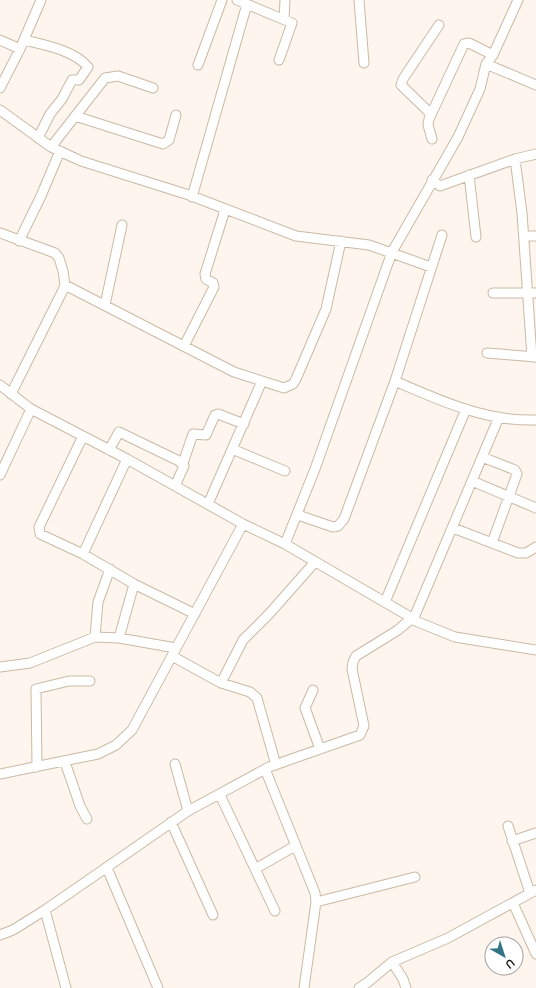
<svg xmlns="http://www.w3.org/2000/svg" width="536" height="988" viewBox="0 0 536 988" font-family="Manrope,sans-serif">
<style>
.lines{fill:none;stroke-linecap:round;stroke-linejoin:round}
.minor-casing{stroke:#cab9a5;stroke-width:11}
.minor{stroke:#fff;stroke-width:9}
</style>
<rect width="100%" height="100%" fill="#fef6ee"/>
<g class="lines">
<!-- minor casing -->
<g class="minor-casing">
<path id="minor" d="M 237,0 L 292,23 L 279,60
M 359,0 L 364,63
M 284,19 L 285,0
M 0,40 L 20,49
M 24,40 C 44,45 74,50 88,67 L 79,80 L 72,80 L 62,99 L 50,114 L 38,138
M 486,64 L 536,85
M 198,65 L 222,0
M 0,88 L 20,49 L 41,0
M 0,110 L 51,147 L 81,161 L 189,195 L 296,236 L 369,245 L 431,267
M 431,114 L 401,85 L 403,79 L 439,25
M 75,116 L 163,144 L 169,140 L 176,115
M 432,139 L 428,125 L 429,119 L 464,44 L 469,43 L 493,55
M 51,147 L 105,78 L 118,76 L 153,88
M 515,159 L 522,213 L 532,357
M 469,175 L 476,237
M 432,180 L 440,186 L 515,159 L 536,154
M 192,197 L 247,4
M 0,233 L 55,253 L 59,258 L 63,271 L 65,285 L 63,290 L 11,394
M 524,236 L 536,236
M 19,241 L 41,196 L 60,151
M 65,285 L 234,372 L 284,388 L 293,384 L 296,379 L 326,309 L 341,241
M 493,293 L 536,293
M 105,305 L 122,225
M 184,346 L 214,287 L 213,283 L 206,279 L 205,274 L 225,210
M 487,353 L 536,357
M 395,381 C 438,400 487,422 536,420
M 0,385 L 31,409 L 127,459 L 243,524 L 285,544 L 412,618 L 413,620 L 455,637 L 536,650
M 83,436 L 39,527 L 40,534 L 83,554 L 134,584 L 195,614
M 232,449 L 285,471
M 109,450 L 119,432 L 179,461 L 184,466 L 175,486
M 482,457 L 515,470 L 517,474 L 492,543
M 183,463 L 193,434 L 206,435 L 215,415 L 218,414 L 244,424
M 0,475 L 31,409
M 472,481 L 536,508
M 208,504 L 262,381
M 298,515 L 333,527 L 338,526 L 344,519 L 395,381 L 442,235
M 453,528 L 518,553 L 526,553 L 536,547
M 285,544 L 315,469 L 392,252 L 458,137 L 480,89 L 486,64 L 493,55 L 518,0
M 83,554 L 127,459
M 385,602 L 466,409
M 413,620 L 499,417
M 95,637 L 98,602 L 110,569
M 119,638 L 134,584
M 172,656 L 221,683 L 250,692 L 257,698 L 276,765
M 0,667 L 30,663 L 95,637 L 119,638 L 176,648
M 221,683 L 243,640 L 269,614 L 315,562
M 313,690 L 305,708 L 320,749
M 65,762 L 80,806 L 87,819
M 175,764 L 188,811
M 37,767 L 36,689 L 69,681 L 90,681
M 265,769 L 315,893 L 316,902 L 304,988
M 0,774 L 98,754 L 116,745 L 132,730 L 243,524
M 220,795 L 275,911
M 171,822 L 213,915
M 508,826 L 530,893
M 512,841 L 536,833
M 107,868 L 158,988
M 255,869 L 295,846
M 316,902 L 415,877
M 513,903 L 536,954
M 45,910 L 66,988
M 0,935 L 13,930 L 45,910 L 188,811 L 269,767 L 360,735 L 364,726 L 352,669 L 353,662 L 356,656 L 398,630 L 412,618
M 392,962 L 403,979 L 406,988
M 359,988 L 368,982 L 392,962 L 448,938 L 536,890"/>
</g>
<!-- minor -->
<use href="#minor" class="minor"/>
</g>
<!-- north arrow -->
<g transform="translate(504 956) rotate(141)"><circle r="19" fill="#ffffff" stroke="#a29f9d"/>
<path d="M0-3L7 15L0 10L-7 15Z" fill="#317685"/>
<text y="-6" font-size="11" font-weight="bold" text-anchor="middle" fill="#161009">U</text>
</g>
</svg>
